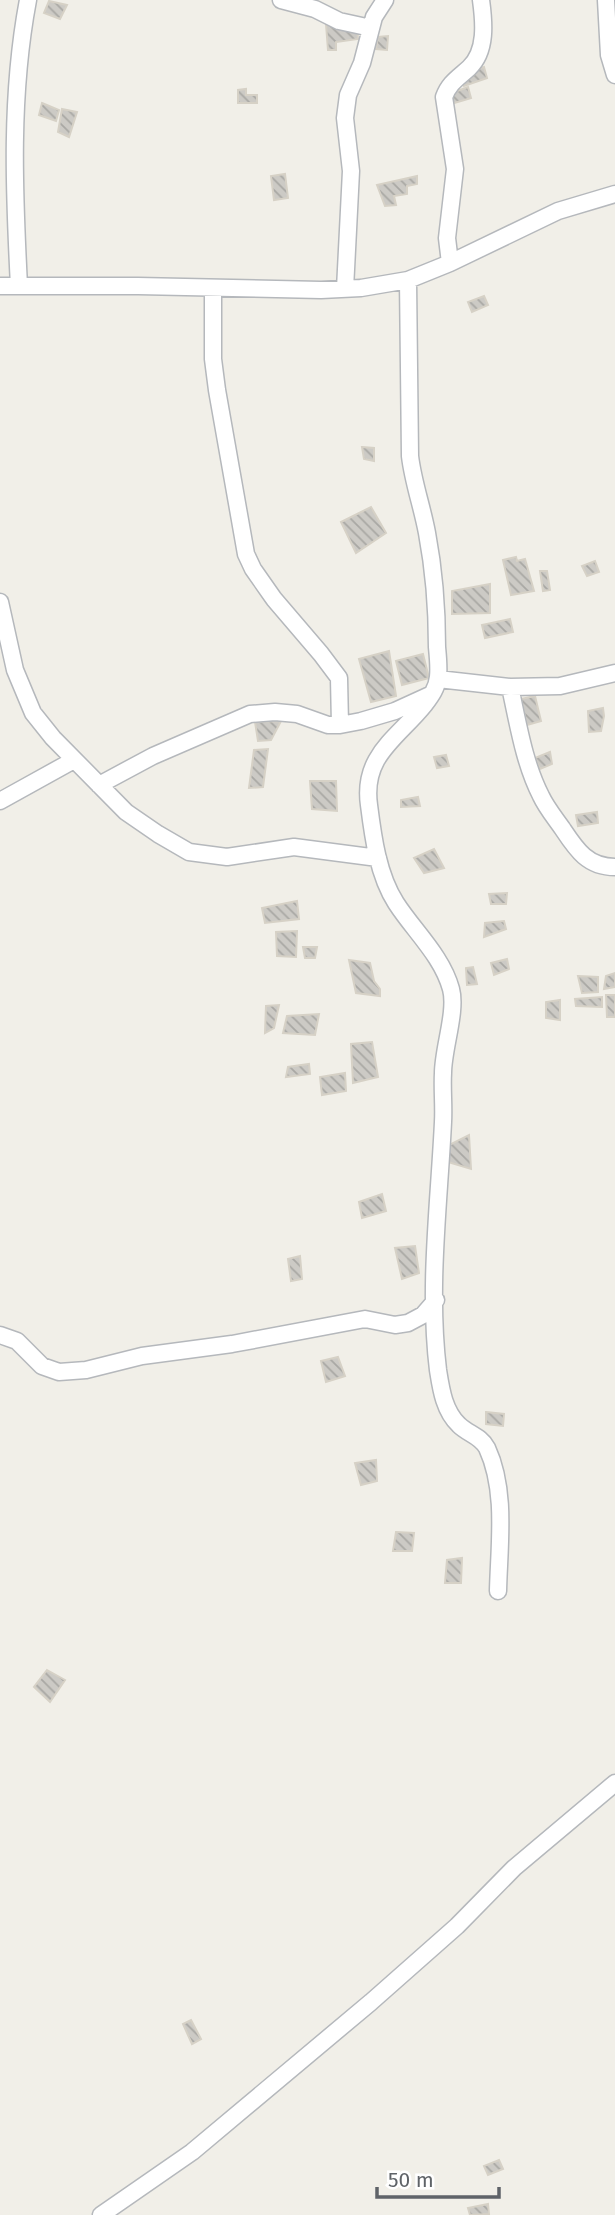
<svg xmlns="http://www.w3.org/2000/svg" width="615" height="2215" viewBox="0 0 615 2215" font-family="'Fira Sans',sans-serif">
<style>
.building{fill:url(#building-back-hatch);stroke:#d6d1c6;stroke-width:2}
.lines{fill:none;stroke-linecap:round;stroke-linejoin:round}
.street-casing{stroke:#b5b8bc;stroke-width:19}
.street{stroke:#fff;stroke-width:16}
</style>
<defs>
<pattern id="building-back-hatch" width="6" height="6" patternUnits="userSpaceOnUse" patternTransform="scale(1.75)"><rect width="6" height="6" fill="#cccac5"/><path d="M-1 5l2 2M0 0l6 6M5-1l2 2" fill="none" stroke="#a9a8a4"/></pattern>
</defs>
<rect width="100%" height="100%" fill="#f1efe8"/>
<!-- building -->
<path class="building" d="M 49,1 L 67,5 L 60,19 L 44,13 Z
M 326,24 L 357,27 L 358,39 L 336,42 L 336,50 L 328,50 Z
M 388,36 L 387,50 L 376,49 L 378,37 Z
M 484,67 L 487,78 L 464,86 L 461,74 Z
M 468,87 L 471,98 L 451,104 L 449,94 Z
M 246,89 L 246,95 L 257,95 L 257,103 L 238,103 L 238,90 Z
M 42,103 L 59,110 L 56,121 L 39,115 Z
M 62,109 L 77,112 L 69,137 L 58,132 Z
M 285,174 L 288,198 L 274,200 L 271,176 Z
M 417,176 L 417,184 L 407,186 L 407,194 L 394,196 L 396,205 L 385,206 L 377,185 Z
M 484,296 L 488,305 L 472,312 L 468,302 Z
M 362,447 L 374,448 L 374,461 L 364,459 Z
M 371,507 L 386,533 L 356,553 L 341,522 Z
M 516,557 L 517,561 L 525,559 L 534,591 L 511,595 L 503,560 Z
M 595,561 L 599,572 L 587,576 L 582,566 Z
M 540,571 L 547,571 L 550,590 L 543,591 Z
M 490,584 L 490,613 L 452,614 L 452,591 Z
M 510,619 L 513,632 L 485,638 L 482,625 Z
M 389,651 L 396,696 L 371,702 L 359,659 Z
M 423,654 L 429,678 L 402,685 L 396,661 Z
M 535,696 L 541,721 L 527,725 L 521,699 Z
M 603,708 L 604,716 L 601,731 L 589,732 L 588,711 Z
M 281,721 L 271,740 L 258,741 L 255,722 Z
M 268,749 L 263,787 L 249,788 L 254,750 Z
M 550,752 L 552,764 L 540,769 L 535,758 Z
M 446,755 L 449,766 L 437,768 L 434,757 Z
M 310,781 L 336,781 L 337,811 L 312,809 Z
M 418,797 L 420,806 L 401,807 L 401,800 Z
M 597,812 L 598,823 L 578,826 L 576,815 Z
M 434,849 L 444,868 L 424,873 L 414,858 Z
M 507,893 L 506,904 L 491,904 L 489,894 Z
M 297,901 L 299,919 L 265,923 L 262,908 Z
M 504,921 L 506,929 L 484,937 L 485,923 Z
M 297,931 L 296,957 L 277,956 L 276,932 Z
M 303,947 L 317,947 L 315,958 L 305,958 Z
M 507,959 L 509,969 L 494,975 L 491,963 Z
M 349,960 L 370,963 L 374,981 L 380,989 L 380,996 L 356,993 Z
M 473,967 L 477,984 L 467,985 L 466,968 Z
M 615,973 L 615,987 L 604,989 L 606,976 Z
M 578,976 L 598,977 L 598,992 L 582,993 Z
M 606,995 L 615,995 L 615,1017 L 607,1017 Z
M 602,997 L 602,1007 L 576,1006 L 575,999 Z
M 560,1000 L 560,1020 L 546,1018 L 546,1002 Z
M 279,1005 L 274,1028 L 265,1033 L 266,1006 Z
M 319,1014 L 315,1035 L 283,1033 L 287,1016 Z
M 372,1042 L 378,1077 L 353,1083 L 351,1044 Z
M 309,1064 L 310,1074 L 286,1077 L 288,1067 Z
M 345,1073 L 346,1091 L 322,1095 L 320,1077 Z
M 469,1135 L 471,1169 L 448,1162 L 447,1146 Z
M 382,1194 L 386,1211 L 362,1218 L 359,1202 Z
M 415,1246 L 419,1273 L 402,1279 L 395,1248 Z
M 300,1256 L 302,1279 L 291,1281 L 288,1259 Z
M 338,1357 L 345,1376 L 326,1382 L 321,1361 Z
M 486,1412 L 504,1414 L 503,1426 L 486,1424 Z
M 376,1460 L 377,1481 L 361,1485 L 355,1463 Z
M 396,1532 L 414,1533 L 412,1551 L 393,1551 Z
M 462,1558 L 461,1583 L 445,1583 L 447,1560 Z
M 47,1670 L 65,1680 L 50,1702 L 34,1687 Z
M 191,2020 L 201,2039 L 192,2044 L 183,2024 Z
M 499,2160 L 503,2169 L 488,2175 L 484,2166 Z
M 488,2204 L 489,2214 L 470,2215 L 468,2208 Z"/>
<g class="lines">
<!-- street casing -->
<g class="street-casing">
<path id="street" d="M 281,0 L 315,9 L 339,21 L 371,28
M 606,0 L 609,55 L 615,75
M 450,263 L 447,238 L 455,169 L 444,97 C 449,83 458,78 469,68 C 487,51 484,22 481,0
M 408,280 L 410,456 C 413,482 422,506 427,533 C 434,570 437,609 437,647 C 438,657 439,668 438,677 C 437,688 431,696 425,704 C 398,738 362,755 369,805 C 373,837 378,875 396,903 C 414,931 442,956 451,989 C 457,1011 443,1049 443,1073 C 442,1089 444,1106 443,1122 C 439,1204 428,1288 438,1370 C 441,1389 444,1411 459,1425 C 468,1434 481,1436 487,1448 C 507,1491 499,1545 498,1591
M 0,286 L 138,286 L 321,290 L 361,288 L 408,280 L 450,263 L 558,211 L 615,194
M 19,286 C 14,190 10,95 28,0
M 213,288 L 213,359 L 217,390 L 246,554 L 253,569 L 274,599 L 321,654 L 339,678 L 340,725
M 345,289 L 351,171 L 345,118 L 348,95 L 362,63 L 374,17 L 385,0
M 0,602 L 15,670 L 33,713 L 53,738 L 126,812 L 158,834 L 189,852 L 227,857 L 294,847 L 378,858
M 438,679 L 510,687 L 560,686 L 615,673
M 510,687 C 518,723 524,763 541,796 C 546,807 555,818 562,828 C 576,849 587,867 615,867
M 99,785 L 153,756 L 250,714 L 275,712 L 297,714 L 328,725 L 340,725 L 361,721 L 395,711 L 430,695
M 0,801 L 74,760
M 0,1335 L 17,1341 L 42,1366 L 59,1372 L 86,1370 L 142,1356 L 232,1344 L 365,1319 L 395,1325 L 408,1323 L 423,1315 L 436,1300
M 101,2215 L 192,2152 L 371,2002 L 457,1926 L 514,1868 L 615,1783"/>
</g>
<!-- street -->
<use href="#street" class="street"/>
</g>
<!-- scale -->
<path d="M377 2187v10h122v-10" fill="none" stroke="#5f6368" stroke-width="3.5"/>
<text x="388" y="2187" font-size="21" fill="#5f6368" stroke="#ffffff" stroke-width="5" paint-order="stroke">50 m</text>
</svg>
